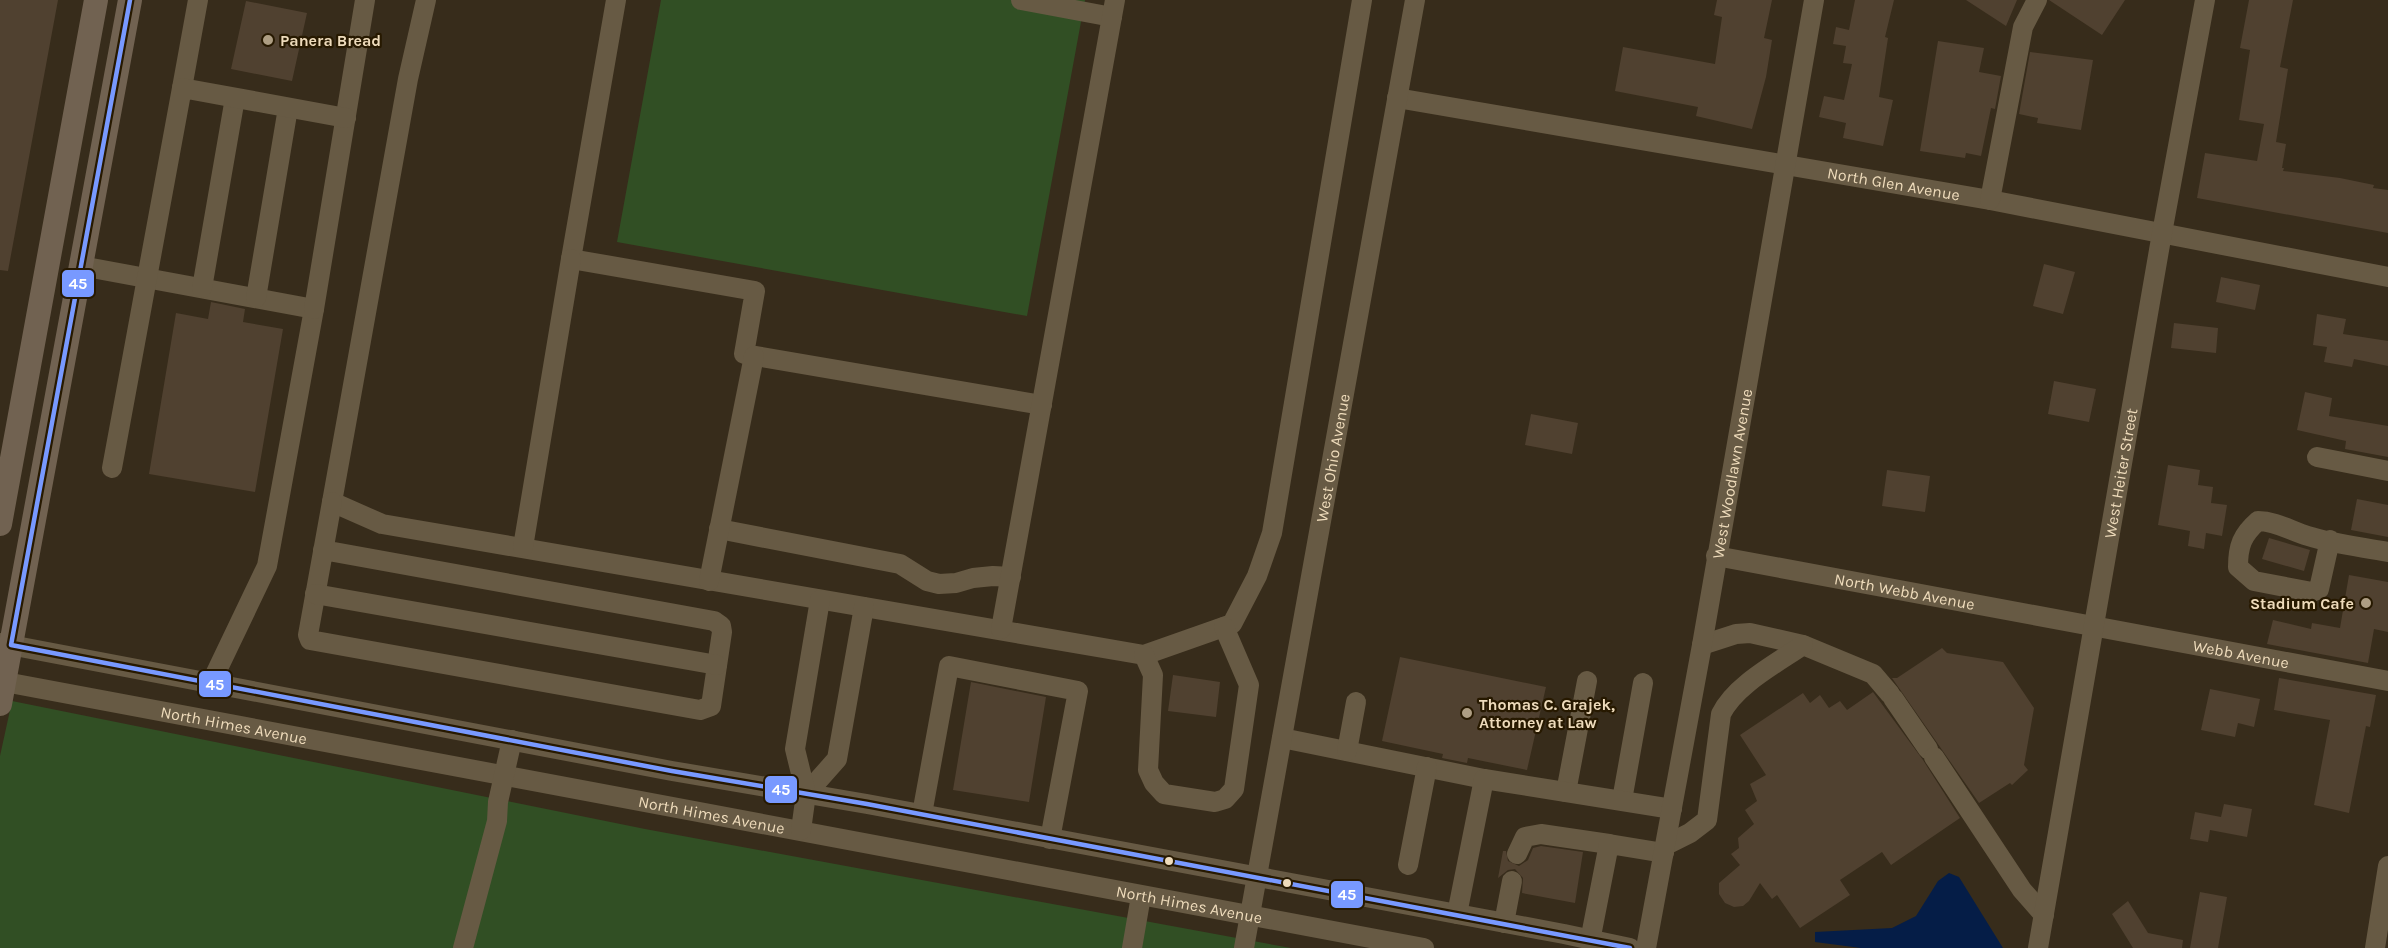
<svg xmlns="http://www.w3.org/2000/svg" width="2388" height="948" viewBox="0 0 2388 948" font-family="Karla,sans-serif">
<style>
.green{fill:#314f24}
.water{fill:#051d47}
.building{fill:#504130}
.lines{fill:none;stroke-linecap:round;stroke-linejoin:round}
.minor{stroke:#675a44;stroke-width:20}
.major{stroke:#716251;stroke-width:24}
.bus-1-casing{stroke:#271900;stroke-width:9}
.bus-1{stroke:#7899ff;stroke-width:4.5}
.poi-dot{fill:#ae9e83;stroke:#271900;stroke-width:2}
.bus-dot{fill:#eedbbb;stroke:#271900;stroke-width:2}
.labels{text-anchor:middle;stroke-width:4.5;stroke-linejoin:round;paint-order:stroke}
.poi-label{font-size:16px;font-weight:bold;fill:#eedbbb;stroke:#271900;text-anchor:start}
.street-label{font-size:16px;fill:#eedbbb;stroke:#271900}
.line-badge{stroke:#271900;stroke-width:2}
.badge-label{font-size:16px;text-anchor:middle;font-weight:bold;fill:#fff}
</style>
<rect width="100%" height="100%" fill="#372c1b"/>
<!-- green -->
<path class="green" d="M 661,0 L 1085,0 L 1027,316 L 617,242 Z
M 12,701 L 645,829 L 1291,948 L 0,948 L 0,756 Z"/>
<!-- water -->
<path class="water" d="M 1949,873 L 1959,877 L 2003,948 L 1861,948 L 1815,942 L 1815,932 L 1892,928 L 1916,916 L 1938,881 Z"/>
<!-- building -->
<path class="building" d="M 0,0 L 58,0 L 8,271 L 0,270 Z
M 1717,0 L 1772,0 L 1764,38 L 1772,40 L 1766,77 L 1752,129 L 1696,116 L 1698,107 L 1615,91 L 1623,47 L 1715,64 L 1722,17 L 1714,15 Z
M 1855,0 L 1894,0 L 1885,37 L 1888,38 L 1879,97 L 1893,100 L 1883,146 L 1843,138 L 1846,123 L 1819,117 L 1824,96 L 1844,100 L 1852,64 L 1843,63 L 1846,46 L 1833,44 L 1836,27 L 1849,30 Z
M 1966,0 L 2017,0 L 2006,26 Z
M 2049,0 L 2125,0 L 2102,35 Z
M 2249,0 L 2293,0 L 2280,67 L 2288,69 L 2276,142 L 2286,144 L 2282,168 L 2284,168 L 2283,171 L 2340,178 L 2374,185 L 2373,188 L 2388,190 L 2388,233 L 2197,198 L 2205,153 L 2257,161 L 2264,124 L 2239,120 L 2250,50 L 2240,48 Z
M 246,1 L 307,13 L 292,81 L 231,69 Z
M 1938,41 L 1984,48 L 1979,72 L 2001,76 L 1995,109 L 1991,108 L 1981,156 L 1966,153 L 1965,158 L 1920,151 Z
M 2030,52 L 2093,60 L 2081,130 L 2037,123 L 2038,118 L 2019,114 Z
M 2044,264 L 2075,272 L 2063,314 L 2033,306 Z
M 2221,277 L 2260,285 L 2255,310 L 2216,302 Z
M 211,302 L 245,309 L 243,322 L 283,329 L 255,492 L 149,474 L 176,313 L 208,319 Z
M 2317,314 L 2346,319 L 2343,334 L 2388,341 L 2388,366 L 2354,359 L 2352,367 L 2324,362 L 2327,347 L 2313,345 Z
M 2174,323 L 2218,328 L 2216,353 L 2171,348 Z
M 2054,381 L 2096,389 L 2089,422 L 2048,414 Z
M 2305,392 L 2332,398 L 2329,416 L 2388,426 L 2388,457 L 2345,449 L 2346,441 L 2297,430 Z
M 1531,414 L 1578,423 L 1572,454 L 1525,445 Z
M 2168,465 L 2200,470 L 2198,485 L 2213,487 L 2211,503 L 2227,505 L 2222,536 L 2206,533 L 2204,549 L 2188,546 L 2190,531 L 2158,525 Z
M 1887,470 L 1930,476 L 1925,512 L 1882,506 Z
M 2357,499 L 2388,505 L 2388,537 L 2351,530 Z
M 2269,538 L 2310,550 L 2304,571 L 2262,559 Z
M 2349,575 L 2388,582 L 2388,632 L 2374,629 L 2368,663 L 2267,644 L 2273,620 L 2311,629 L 2312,623 L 2340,628 Z
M 1942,648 L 1947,653 L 2003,662 L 2034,708 L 2024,765 L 2028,770 L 2012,785 L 2010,783 L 1979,803 L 1892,678 L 1897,678 Z
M 1400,657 L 1546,687 L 1527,770 L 1468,758 L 1467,763 L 1442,758 L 1443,754 L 1382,741 Z
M 1173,675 L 1220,682 L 1216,717 L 1168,711 Z
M 2279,678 L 2376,695 L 2370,727 L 2366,726 L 2349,813 L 2314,805 L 2330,720 L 2274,710 Z
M 971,682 L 1046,697 L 1029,802 L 953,790 Z
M 2210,689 L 2260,699 L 2254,727 L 2238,723 L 2235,737 L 2201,730 Z
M 1873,692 L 1923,760 L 1960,818 L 1891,865 L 1882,852 L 1840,880 L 1850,895 L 1800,928 L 1777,895 L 1772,899 L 1760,883 L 1749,901 L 1743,906 L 1734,907 L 1725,903 L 1719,894 L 1719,883 L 1740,865 L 1731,854 L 1739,848 L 1738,838 L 1754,824 L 1745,810 L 1757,801 L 1750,784 L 1766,775 L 1740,735 L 1803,693 L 1810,703 L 1820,695 L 1829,708 L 1840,701 L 1847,710 Z
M 2224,804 L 2252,809 L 2247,837 L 2210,830 L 2208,842 L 2190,839 L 2195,812 L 2221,817 Z
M 1541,846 L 1583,852 L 1575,903 L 1522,893 L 1523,878 L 1515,869 L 1508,870 L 1498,878 L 1503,851 L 1506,851 L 1508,861 L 1519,866 L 1528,860 L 1533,848 Z
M 2200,892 L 2227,897 L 2218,948 L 2190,948 Z
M 2128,901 L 2148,933 L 2183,940 L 2182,948 L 2133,948 L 2112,914 Z"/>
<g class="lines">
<!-- minor -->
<g class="minor">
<path d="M 426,0 L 408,79 L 332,502 L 382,524 L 1144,655 L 1232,624 L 1257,576 L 1272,533 L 1362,0"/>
<path d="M 616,0 L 571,259 L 755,291 L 744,354 L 1042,405"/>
<path d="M 1021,0 L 1112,17"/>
<path d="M 182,88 L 198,0"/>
<path id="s1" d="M 1397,98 L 1990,200 L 2388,277"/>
<path d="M 1990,200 L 2023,27 L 2037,0"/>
<path d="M 81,266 L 314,309 L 267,566 L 211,683"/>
<path d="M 202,288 L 235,98"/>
<path d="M 256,298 L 288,108"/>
<path d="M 314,309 L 365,0"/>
<path d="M 2317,457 L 2388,471"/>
<path d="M 112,468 L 182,88 L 346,118"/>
<path d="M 719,529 L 900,564 L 927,581 L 939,584 L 956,583 L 973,578 L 993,576 L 1011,577"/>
<path d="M 2330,540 L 2319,589 L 2312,592 L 2254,581 L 2238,567 C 2238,546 2242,535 2258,521 C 2276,521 2291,531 2308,536 C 2334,544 2362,547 2388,552"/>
<path d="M 523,547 L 571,259"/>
<path d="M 323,550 L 714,621 L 721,626 L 722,632 L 711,706 L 700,710 L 310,640 L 308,635 C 316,590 324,546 332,502"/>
<path id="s2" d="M 1716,556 L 2388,681"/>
<path d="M 709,581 L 754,356"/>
<path d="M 315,594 L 717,665"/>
<path d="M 1001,629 L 1115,0"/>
<path d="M 0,643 L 672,771 L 867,804 L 1564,934 L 1630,948"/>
<path d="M 1702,645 L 1736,634 L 1750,633 L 1803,645 L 1873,674 L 1890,694"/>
<path d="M 1144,655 L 1153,675 L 1148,770 L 1154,783 L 1164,794 L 1215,802 L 1225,799 L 1234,789 L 1249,685 L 1224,627"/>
<path id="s3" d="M 0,681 L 1424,948"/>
<path d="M 1893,698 L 1928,749"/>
<path d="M 1282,738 L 1484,779"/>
<path d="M 1347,751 L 1356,702"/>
<path d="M 1934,757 L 2022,890 L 2044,915"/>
<path d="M 1566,792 L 1587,681"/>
<path d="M 806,794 L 837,759 L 864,607"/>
<path d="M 1622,800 L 1643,683"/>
<path d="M 922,814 L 949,666 L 1078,691 L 1050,839"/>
<path d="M 801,830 L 806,794 L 795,749 L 820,600"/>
<path d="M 1666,845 L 1690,833 L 1707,820 L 1721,714 C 1735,685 1777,663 1803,645"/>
<path d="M 1517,854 L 1525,837 L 1541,834 L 1609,844"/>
<path d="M 1408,865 L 1427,767"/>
<path d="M 1457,914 L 1484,779 L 1672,809"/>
<path d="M 1504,923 L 1512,881"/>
<path d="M 1590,941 L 1609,844 L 1664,853"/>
<path d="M 463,948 L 497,821 L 498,802 L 512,740"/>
<path d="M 1132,948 L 1141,896"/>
<path id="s4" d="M 1244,948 L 1415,0"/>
<path id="s5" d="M 1646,948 L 1702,645 L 1814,0"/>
<path id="s6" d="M 2038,948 L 2162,233 L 2205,0"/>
<path d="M 2375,948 L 2388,866"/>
</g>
<!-- major -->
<path class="major" d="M 0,524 L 96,0
M 0,704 L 130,0"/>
<!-- bus-1 casing -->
<g class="bus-1-casing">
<path id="bus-1" d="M 130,0 L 11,645 L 672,771 L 867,804 L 1630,948"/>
</g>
<!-- bus-1 -->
<use href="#bus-1" class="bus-1"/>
</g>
<!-- markers -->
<g class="poi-dot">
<circle cx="268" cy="40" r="6"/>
<circle cx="2366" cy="603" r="6"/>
<circle cx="1467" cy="713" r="6"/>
</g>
<g class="bus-dot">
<circle cx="1169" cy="861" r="5"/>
<circle cx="1287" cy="883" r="5"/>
</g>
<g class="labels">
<!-- poi labels -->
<g class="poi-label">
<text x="280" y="46">Panera Bread</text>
<text x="2354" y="609" text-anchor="end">Stadium Cafe</text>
<text x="1479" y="710">Thomas C. Grajek,<tspan x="1479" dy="18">Attorney at Law</tspan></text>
</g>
<!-- street labels -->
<g class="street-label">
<text dy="6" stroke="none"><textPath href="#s1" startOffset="504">North Glen Avenue</textPath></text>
<text dy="6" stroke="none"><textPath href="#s4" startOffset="498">West Ohio Avenue</textPath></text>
<text dy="6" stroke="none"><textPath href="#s5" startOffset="482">West Woodlawn Avenue</textPath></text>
<text dy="6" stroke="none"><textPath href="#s6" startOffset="482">West Heiter Street</textPath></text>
<text dy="6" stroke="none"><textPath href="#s2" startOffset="192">North Webb Avenue</textPath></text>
<text dy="6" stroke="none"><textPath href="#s2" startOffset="534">Webb Avenue</textPath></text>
<text dy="6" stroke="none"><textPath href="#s3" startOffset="238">North Himes Avenue</textPath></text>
<text dy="6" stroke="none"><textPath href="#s3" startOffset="724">North Himes Avenue</textPath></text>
<text dy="6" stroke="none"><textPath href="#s3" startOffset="1210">North Himes Avenue</textPath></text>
</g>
</g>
<g class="line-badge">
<rect x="61" y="269" width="34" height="29" rx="6" fill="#7899ff"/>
<rect x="198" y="670" width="34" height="28" rx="6" fill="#7899ff"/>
<rect x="764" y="775" width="34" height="29" rx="6" fill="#7899ff"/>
<rect x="1330" y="880" width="34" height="29" rx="6" fill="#7899ff"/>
</g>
<g class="badge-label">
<text x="78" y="289">45</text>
<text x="215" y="690">45</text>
<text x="781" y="795">45</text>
<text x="1347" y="900">45</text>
</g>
</svg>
